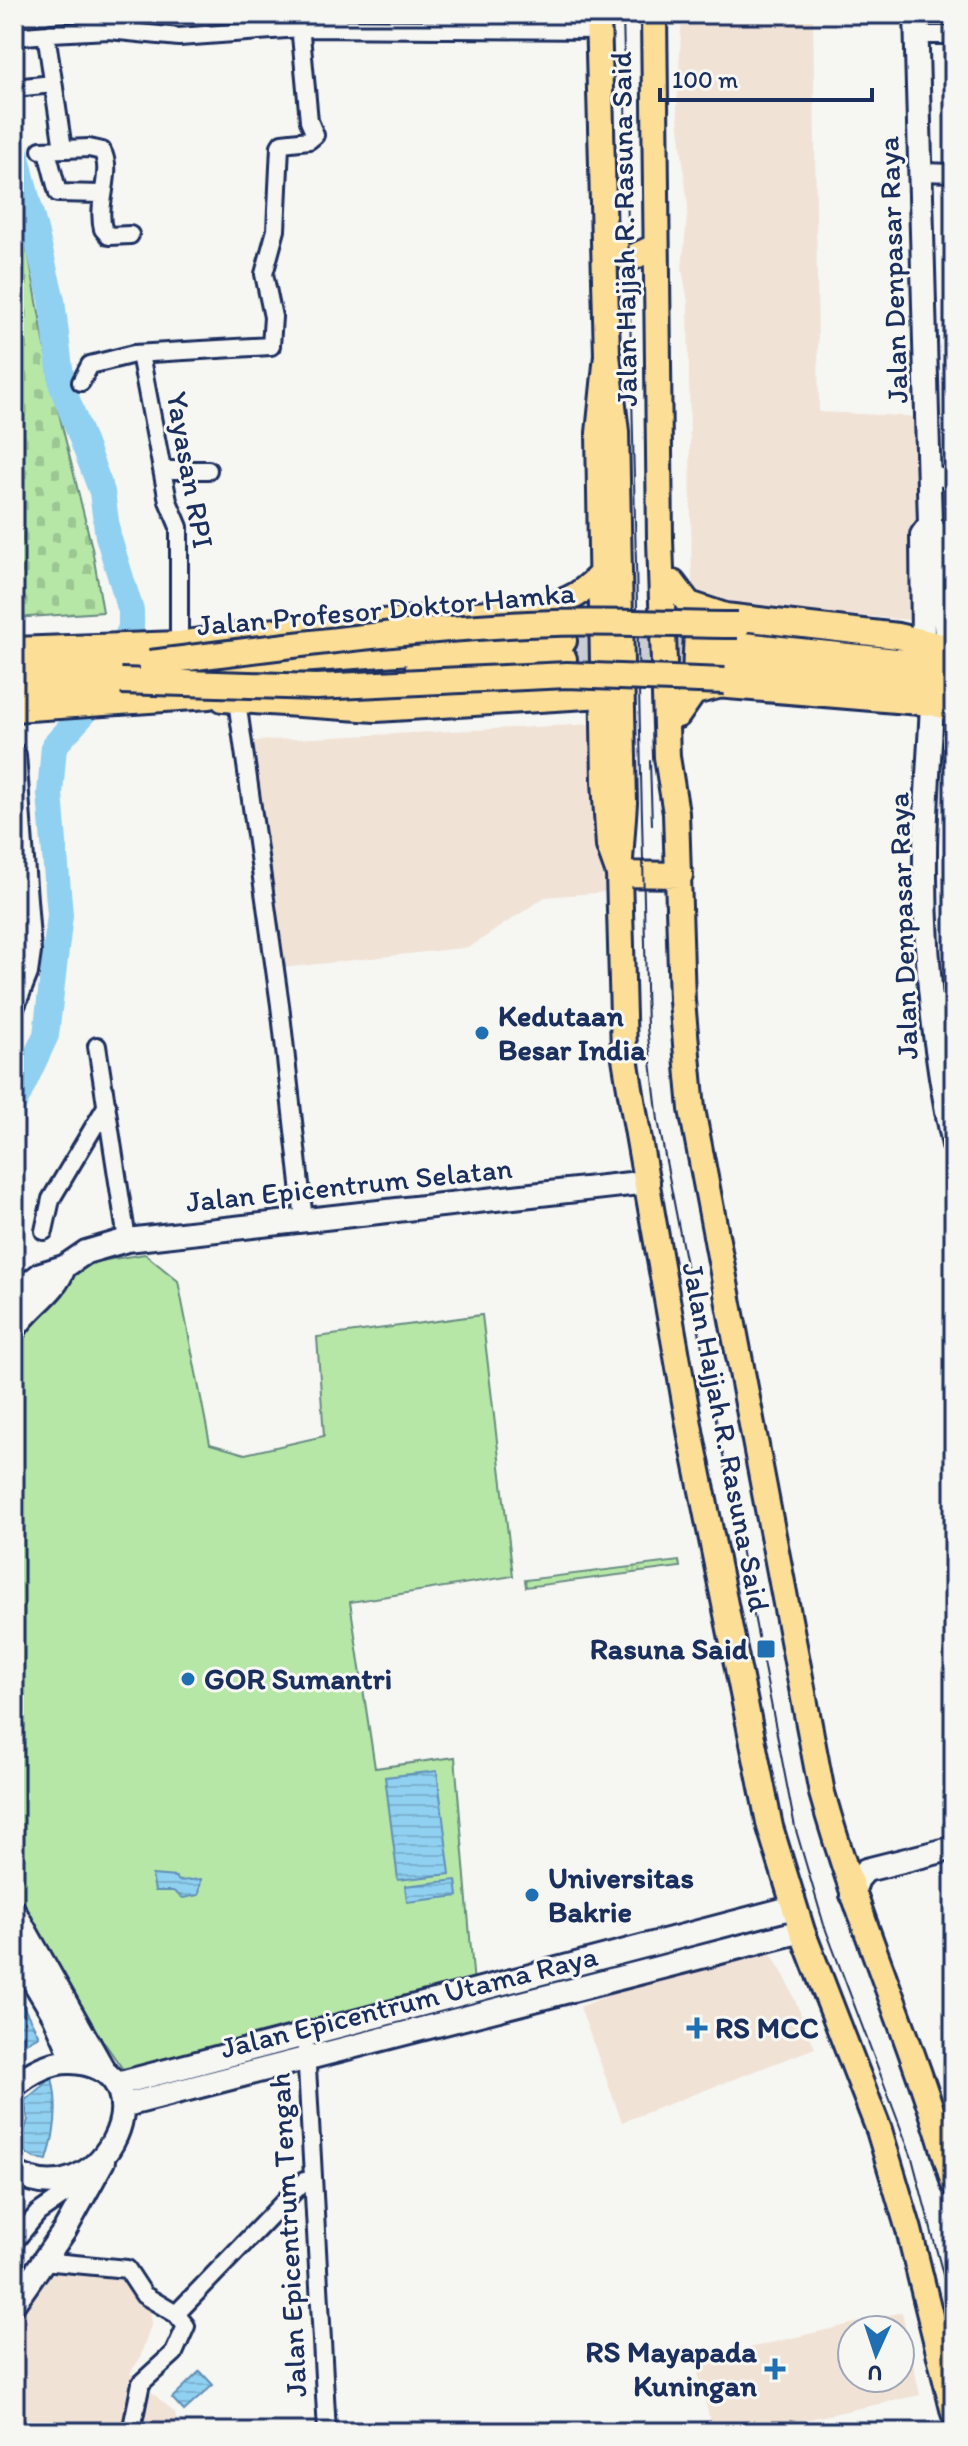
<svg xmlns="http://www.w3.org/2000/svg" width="968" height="2446" viewBox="0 0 968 2446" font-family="Itim,sans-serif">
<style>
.built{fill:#f1e2d6;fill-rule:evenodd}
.grass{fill:url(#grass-tufts);stroke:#688b82;stroke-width:2}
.cemetery{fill:url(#cemetery-stones);stroke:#688b82;stroke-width:2}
.pitch{fill:#b6e7a7;stroke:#688b82;stroke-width:2}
.water{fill:url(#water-rules);stroke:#6190b6;stroke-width:2}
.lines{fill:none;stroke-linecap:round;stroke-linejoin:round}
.river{stroke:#90d0f1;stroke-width:26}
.primary-tunnel{stroke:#caced4;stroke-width:24;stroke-dasharray:24 12;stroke-linecap:butt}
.street-casing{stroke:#1b2f5e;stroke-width:22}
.secondary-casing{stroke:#1b2f5e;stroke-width:28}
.primary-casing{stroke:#1b2f5e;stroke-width:30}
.street{stroke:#f6f6f2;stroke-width:16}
.secondary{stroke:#f6f6f2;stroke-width:22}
.primary{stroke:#fcde96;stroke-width:24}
.tram{stroke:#1b2f5e;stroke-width:2}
.primary-bridge-casing{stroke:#1b2f5e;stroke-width:30;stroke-linecap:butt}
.primary-bridge{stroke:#fcde96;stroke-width:24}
.poi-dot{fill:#1f6fb2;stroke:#f6f6f2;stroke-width:3}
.labels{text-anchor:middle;stroke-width:6;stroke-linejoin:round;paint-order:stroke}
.street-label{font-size:30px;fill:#1b2f5e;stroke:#f6f6f2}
.poi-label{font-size:30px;font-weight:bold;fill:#1b2f5e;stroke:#f6f6f2;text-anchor:start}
</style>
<defs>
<pattern id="grass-tufts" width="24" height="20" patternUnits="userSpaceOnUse" patternTransform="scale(2)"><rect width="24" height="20" fill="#b6e7a7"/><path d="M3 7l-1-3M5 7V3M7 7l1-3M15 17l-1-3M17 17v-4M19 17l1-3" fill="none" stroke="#9cc692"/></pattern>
<pattern id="cemetery-stones" width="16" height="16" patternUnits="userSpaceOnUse" patternTransform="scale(2)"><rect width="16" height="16" fill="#b6e7a7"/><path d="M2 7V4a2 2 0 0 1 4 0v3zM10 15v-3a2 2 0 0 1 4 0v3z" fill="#9cc692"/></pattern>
<pattern id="water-rules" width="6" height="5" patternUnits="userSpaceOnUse" patternTransform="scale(2)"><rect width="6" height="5" fill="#90d0f1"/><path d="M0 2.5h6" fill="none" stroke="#7cb3d1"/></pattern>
</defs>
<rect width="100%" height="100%" fill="#f6f6f2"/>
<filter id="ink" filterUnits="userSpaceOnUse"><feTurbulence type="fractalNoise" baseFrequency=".0125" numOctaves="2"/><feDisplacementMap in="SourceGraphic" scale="16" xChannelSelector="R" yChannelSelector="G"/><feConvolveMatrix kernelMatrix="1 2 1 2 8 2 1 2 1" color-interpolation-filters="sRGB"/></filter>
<g filter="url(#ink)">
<!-- built -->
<path class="built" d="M 682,14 L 813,14 L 819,412 L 923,417 L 912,620 L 704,604 L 692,588 L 688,302 L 682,269 L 688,207 L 677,108 Z
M 593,724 L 607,892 L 545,897 L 470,947 L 281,968 L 252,741 Z
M 768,1948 L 786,1979 L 815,2048 L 622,2122 L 580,2007 L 642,1982 Z
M 118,2269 L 150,2305 L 151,2325 L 139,2360 L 130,2373 L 175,2413 L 179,2432 L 14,2432 L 14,2320 L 48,2274 Z
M 902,2312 L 920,2395 L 750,2432 L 713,2432 L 695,2361 ZM 900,2330 L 900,2378 L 852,2378 L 852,2330 Z"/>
<!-- grass -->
<path class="grass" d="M 679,1561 L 680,1567 L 526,1587 L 525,1580 Z"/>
<!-- cemetery -->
<path class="cemetery" d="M 14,173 L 52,385 L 92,548 L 103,612 L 14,618 Z"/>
<!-- pitch -->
<path class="pitch" d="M 145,1254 L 178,1281 L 210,1444 L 245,1454 L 324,1436 L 317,1337 L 482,1315 L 513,1576 L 350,1602 L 375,1768 L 455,1757 L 474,1985 L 134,2074 L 122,2068 L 14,1914 L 14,1320 L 87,1263 Z"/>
<!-- water -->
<path class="water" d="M 437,1771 L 450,1874 L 398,1880 L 385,1777 Z
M 152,1875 L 176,1877 L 179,1881 L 201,1879 L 199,1895 L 183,1898 L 173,1891 L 155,1891 Z
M 456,1880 L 458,1896 L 407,1902 L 405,1886 Z
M 14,1989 L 39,2036 L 14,2049 Z
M 52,2078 C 59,2106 56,2132 47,2160 L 34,2158 L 18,2148 L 28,2120 L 24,2101 Z
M 200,2371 L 213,2385 L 184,2411 L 172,2398 Z"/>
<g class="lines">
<!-- river -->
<path class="river" d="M 14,145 L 52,300 L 62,386 L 102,492 L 108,536 L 131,611 L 131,628 L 124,643
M 14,1104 L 46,1035 L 60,915 L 50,794 L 54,746 L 86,711"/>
<!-- primary-tunnel -->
<path class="primary-tunnel" d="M 564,641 L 714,642
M 564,659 L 713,661"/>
<!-- street casing -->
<g class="street-casing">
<path id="street" d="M 917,35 L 954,35
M 25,36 L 48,34
M 14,88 L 53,84
M 63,149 L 47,40 L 51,33 L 109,30 L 179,37 L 300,28 L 599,30
M 41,150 L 89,148 L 102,151 C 114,172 96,202 103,229 L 109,236 L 130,235
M 47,151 L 58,193 L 101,194
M 921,172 L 954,173
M 140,354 L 168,501 L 179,527 L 179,644
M 81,382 L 90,365 L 134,354 L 271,346 L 273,317 L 264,274 L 276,230 L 280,146 L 282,143 L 309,140 L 315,135 L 309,121 L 299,14
M 163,470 L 208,470
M 929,473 L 954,482
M 237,701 L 280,1005 L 304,1220
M 97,1046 L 127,1240
M 44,1231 L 51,1199 L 107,1105
M 306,2049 L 327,2432
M 14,2242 L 38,2213 L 68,2192 L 84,2196
M 43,2261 L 127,2269 L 144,2295 L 176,2314 L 186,2326 L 174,2353 L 141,2383 L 131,2432
M 176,2314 L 304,2181"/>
</g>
<!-- secondary casing -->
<g class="secondary-casing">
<path id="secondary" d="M 916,14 L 930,524 L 937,535 L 947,647
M 923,642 L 922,535 L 930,524
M 932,703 C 930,754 925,805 925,855 C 924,953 933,1050 954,1145
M 14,755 L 29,952 L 26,973 L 14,1003
M 14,1295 L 41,1274 L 64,1267 L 86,1252 L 127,1240 L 648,1182
M 14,1330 C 28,1306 56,1293 64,1267
M 852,1895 L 858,1879 L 866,1870 L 954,1848
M 14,1911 L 103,2069
M 14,1948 L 54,2015 L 75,2062
M 117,2084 L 794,1907
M 14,2086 C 33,2070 55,2058 81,2063 C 170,2078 99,2222 14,2172
M 122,2106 L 802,1931
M 14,2303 L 65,2230 L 103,2161"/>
</g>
<!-- primary casing -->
<g class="primary-casing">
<path id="primary" d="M 598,14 L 607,355 L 616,432 L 624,803 L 619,874 L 680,875
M 654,14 L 660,539 L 667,757 L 676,813 L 682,1001 L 692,1109 L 822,1793 C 859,1926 917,2051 954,2184
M 604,242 L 629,259 L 655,247
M 607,355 L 599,433 L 605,781 L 609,846 L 619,874 L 624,1052 L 632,1100 L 691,1436 L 770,1827 L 802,1931 L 879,2130 L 909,2230 L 954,2413
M 673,583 L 689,604 L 725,616 L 898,636 L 954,649
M 719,618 L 697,631 L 695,676 L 704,684 L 932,703 L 954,709
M 714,642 L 954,667
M 185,643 L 266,632 L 533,609 C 562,604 578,598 599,576
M 14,650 L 179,644 L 244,664 L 564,641
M 713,661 L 899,678 L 954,689
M 418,668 L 564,659
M 14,670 L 150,663
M 14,688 L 121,681
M 223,699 L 376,709 L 603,695
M 14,709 L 209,696 L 243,687
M 678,715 L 694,692 L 718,686"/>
</g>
<!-- street -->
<use href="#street" class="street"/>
<!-- secondary -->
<use href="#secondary" class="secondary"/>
<!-- primary -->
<use href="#primary" class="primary"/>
<!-- tram -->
<path class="tram" d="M 623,14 L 647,1028 L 658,1120 L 795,1827 L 824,1925 L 912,2158 L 954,2316
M 650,761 L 652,825"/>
<!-- primary-bridge casing -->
<g class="primary-bridge-casing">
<path id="primary-bridge" d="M 150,663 C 285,646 420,627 555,623 C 616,621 677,625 738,625
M 121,681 L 316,687 L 567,675 L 725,681"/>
</g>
<!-- primary-bridge -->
<use href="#primary-bridge" class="primary-bridge"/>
</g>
</g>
<!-- markers -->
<g class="poi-dot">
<circle cx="482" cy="1033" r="8"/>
<rect x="756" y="1639" width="20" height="20" rx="4"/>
<circle cx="188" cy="1679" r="8"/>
<circle cx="532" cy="1895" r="8"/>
<path d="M693 2016h8v8h8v8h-8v8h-8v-8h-8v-8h8z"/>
<path d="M771 2357h8v8h8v8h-8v8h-8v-8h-8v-8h8z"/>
</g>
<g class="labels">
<!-- street labels -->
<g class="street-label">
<text transform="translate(624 229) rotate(-91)" y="10">Jalan Hajjah R. Rasuna Said</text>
<text transform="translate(893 270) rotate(-92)" y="10">Jalan Denpasar Raya</text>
<text transform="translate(190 470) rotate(80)" y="10">Yayasan RPI</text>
<text transform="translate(386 609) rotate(-5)" y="10">Jalan Profesor Doktor Hamka</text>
<text transform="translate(903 926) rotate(-92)" y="10">Jalan Denpasar Raya</text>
<text transform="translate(349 1185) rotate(-6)" y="10">Jalan Epicentrum Selatan</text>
<text transform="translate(726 1437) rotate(79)" y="10">Jalan Hajjah R. Rasuna Said</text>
<text transform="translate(409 2002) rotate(-14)" y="10">Jalan Epicentrum Utama Raya</text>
<text transform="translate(288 2235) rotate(-93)" y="10">Jalan Epicentrum Tengah</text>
</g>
<!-- poi labels -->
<g class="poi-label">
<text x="498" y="1026">Kedutaan<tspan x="498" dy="34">Besar India</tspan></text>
<text x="748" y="1659" text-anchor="end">Rasuna Said</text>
<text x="204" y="1689">GOR Sumantri</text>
<text x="548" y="1888">Universitas<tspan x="548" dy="34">Bakrie</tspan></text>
<text x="715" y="2038">RS MCC</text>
<text x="757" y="2362" text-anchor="end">RS Mayapada<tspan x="757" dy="34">Kuningan</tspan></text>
</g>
</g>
<!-- margin -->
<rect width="968" height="2446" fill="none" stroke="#f6f6f2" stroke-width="48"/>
<rect x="24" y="24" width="920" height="2398" fill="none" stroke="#1b2f5e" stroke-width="3" filter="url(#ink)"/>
<!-- north arrow -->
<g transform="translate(876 2354) rotate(183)"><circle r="38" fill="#f6f6f2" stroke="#9ea6b7" stroke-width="2"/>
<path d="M0-6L14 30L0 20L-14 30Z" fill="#1f6fb2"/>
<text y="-12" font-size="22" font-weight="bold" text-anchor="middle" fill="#1b2f5e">U</text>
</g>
<!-- scale -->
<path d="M660 88v12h212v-12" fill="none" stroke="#1b2f5e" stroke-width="4"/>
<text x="672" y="88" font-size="24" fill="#1b2f5e" stroke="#f6f6f2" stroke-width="6" paint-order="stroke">100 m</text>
</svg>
